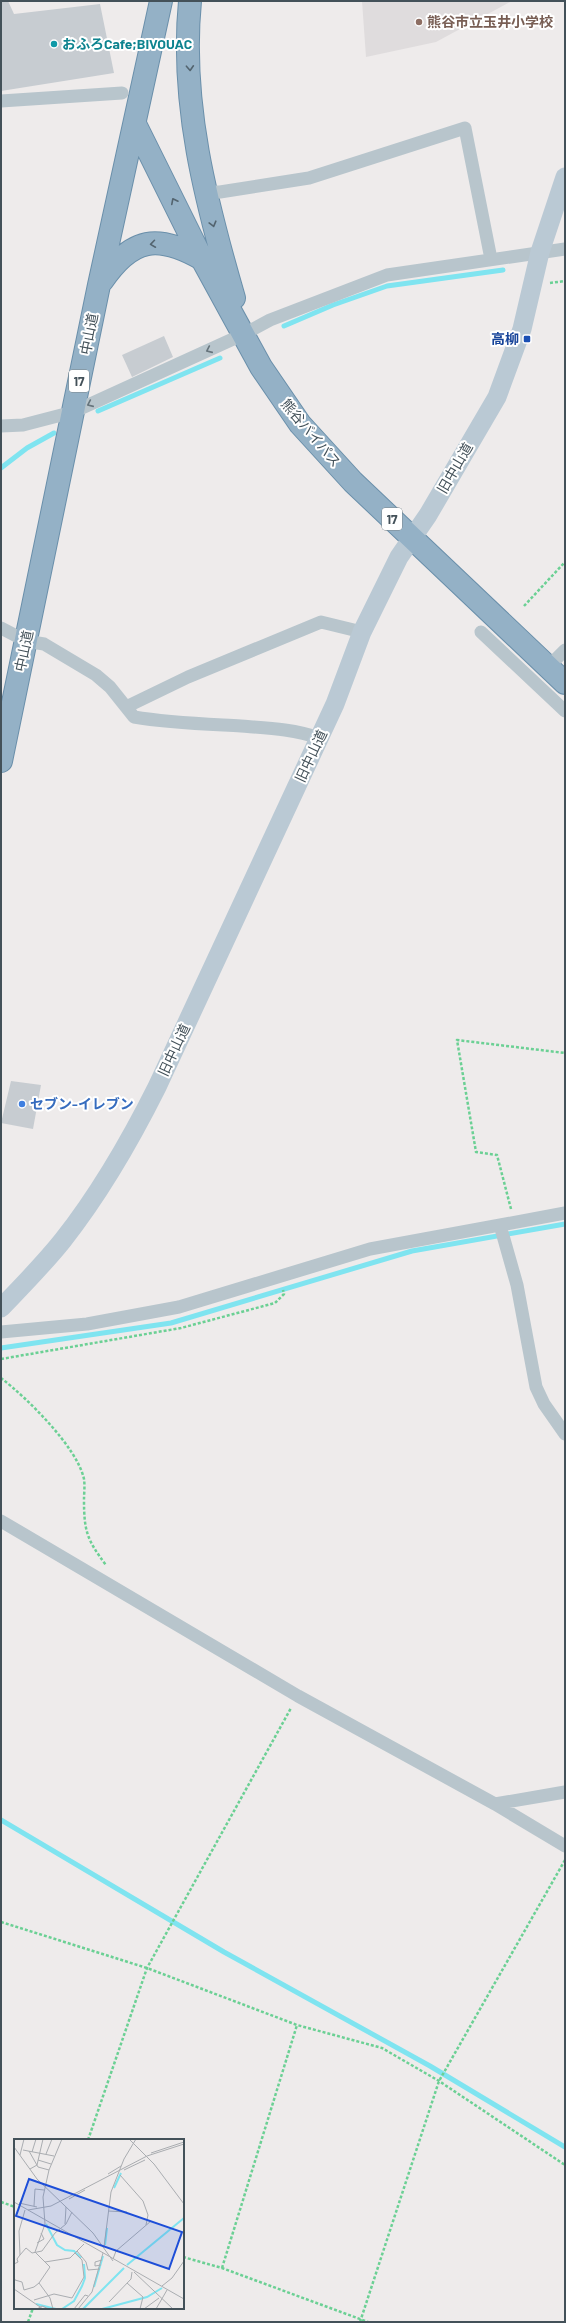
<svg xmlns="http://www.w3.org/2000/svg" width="566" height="2323" viewBox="0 0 566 2323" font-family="Barlow,'Noto Sans JP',sans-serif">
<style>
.education{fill:#dfdcdd}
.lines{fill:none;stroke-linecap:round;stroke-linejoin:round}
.stream{stroke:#7fe4f0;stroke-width:5}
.building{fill:#c7ccd1}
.trunk-casing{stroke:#6a8faa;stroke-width:24}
.path{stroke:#6bd094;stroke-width:2.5;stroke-dasharray:3 2;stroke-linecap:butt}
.minor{stroke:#b8c5cc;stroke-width:13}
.secondary{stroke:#bac9d4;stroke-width:19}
.trunk{stroke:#94b1c6;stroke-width:22}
.oneway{stroke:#53646f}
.oneway2{stroke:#66747c}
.education-dot{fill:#8d6e63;stroke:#fff;stroke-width:1.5}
.culture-dot{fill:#0f9aa8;stroke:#fff;stroke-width:1.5}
.transit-dot{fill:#1a4fb4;stroke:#fff;stroke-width:1.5}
.shop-dot{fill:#3f7fe0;stroke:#fff;stroke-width:1.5}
.labels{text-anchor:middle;stroke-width:4;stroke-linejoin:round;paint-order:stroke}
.shield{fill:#fff;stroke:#7b858b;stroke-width:1}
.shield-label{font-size:13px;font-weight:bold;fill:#435159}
.education-label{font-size:14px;font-weight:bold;fill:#785e54;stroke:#fff;text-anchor:start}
.culture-label{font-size:14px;font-weight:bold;fill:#0d838f;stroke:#fff;text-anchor:start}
.street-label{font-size:14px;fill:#435159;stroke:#fff}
.transit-label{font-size:14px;font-weight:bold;fill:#164399;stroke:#fff;text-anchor:end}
.shop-label{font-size:14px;font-weight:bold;fill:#366cbe;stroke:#fff;text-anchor:start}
.inset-river{fill:none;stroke:#7fe4f0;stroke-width:2}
.inset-road{fill:none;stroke:#aaadb1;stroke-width:1}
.view{fill:#1d4ed8;fill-opacity:0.15;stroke:#1d4ed8;stroke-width:2}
.inset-edge{fill:none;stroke:#435159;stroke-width:2}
</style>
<rect width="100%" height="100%" fill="#eeebeb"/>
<!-- education -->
<path class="education" d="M 362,1 L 512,1 L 436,42 L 366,57 Z"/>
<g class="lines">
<!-- stream -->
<path class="stream" d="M 284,326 L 333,305 L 387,286 L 503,270
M 98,411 L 220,358
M 1,468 L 27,448 L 54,433
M 1,1348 L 171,1323 L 412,1251 L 565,1224
M 1,1820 L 224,1952 L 430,2066 L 565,2147"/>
</g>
<!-- building -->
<path class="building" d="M 1,1 L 8,1 L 14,14 L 100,4 L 114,73 L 1,91 Z
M 164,336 L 173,357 L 132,377 L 122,355 Z
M 11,1081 L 41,1085 L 33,1129 L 1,1123 Z"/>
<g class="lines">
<!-- trunk casing -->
<g class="trunk-casing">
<path id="trunk" d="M 190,1 C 180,103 206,202 234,298
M 135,124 L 202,259 L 261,367 L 300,424 L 353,482 L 565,683
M 102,281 C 132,237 158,234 202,259
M 1,761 L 99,285 L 161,1"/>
</g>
<!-- path -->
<path class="path" d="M 550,283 L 565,281
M 524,606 L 565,562
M 511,1209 L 497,1155 L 476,1152 L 457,1040 L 565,1053
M 1,1359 L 181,1328 L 275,1303 L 284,1294 L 283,1290
M 1,1378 C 27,1398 77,1447 84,1479 C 85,1486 84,1494 84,1500 C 84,1531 87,1540 106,1565
M 1,1922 L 147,1968 L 297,2025 L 382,2048 L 439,2081 L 565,2165
M 88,2140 L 147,1968 L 291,1708
M 1,2202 L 15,2207
M 183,2257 L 222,2268 L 368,2322
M 222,2268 L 297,2025
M 28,2322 L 33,2308
M 360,2322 L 439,2081 L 565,1860"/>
<!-- minor -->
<path class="minor" d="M 1,101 L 122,93
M 205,192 L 220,192 L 309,178 L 465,128 L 491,259
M 1,426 L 23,425 L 73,412 L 244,334 L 270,320 L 387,275 L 565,249
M 1,628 L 26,641 L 44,644 L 96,675 L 110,687 L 134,717 C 169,723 205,724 241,726 C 267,728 294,729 319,738
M 481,632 L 565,711
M 548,667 L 565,650
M 126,707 L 188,677 L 321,622 L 362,632
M 500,1225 L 517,1285 L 536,1387 L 544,1404 L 565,1434
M 1,1332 L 87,1324 L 179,1307 L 370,1249 L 565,1213
M 1,1521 L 298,1696 L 495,1804 L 565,1846
M 495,1804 L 565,1792"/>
<!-- secondary -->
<path class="secondary" d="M 1,1308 C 22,1286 44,1264 63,1240 C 100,1193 130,1141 157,1087 L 335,704 L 362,632 L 399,557 L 428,515 L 497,397 L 522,329 L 540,252 L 565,177"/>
<!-- trunk -->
<use href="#trunk" class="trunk"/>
</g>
<!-- one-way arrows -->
<defs><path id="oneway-chevron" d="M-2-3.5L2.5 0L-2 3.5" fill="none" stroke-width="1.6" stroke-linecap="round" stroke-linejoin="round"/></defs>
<g class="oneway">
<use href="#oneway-chevron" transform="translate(190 68) rotate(87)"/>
<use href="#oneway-chevron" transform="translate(174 201) rotate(-117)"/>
<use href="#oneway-chevron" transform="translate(213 224) rotate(75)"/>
<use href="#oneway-chevron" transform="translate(153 244) rotate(172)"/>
</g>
<g class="oneway2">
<use href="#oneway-chevron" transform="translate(209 350) rotate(156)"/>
<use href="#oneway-chevron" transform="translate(90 404) rotate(156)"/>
</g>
<!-- markers -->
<circle class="education-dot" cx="419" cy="22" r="4"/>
<circle class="culture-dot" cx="54" cy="44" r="4"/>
<rect class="transit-dot" x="523" y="335" width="8" height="8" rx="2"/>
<circle class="shop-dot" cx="22" cy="1104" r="4"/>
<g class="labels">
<!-- shield labels -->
<g class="shield">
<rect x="69" y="370" width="20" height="22" rx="3"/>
<rect x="382" y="508" width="20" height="22" rx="3"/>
</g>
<g class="shield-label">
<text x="79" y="386">17</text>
<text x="392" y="524">17</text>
</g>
<!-- education labels -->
<g class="education-label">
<text x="427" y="27">熊谷市立玉井小学校</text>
</g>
<!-- culture labels -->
<g class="culture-label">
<text x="62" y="49">おふろCafe;BIVOUAC</text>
</g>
<!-- street labels -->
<g class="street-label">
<text transform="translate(89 334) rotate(-79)" y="5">中山道</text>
<text transform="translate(311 433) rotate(50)" y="5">熊谷バイパス</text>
<text transform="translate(455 468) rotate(-60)" y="5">旧中山道</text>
<text transform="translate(24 651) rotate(-78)" y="5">中山道</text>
<text transform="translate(311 756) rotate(-65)" y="5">旧中山道</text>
<text transform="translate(174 1050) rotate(-65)" y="5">旧中山道</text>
</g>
<!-- transit labels -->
<g class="transit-label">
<text x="519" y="344">高柳</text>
</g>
<!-- shop labels -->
<g class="shop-label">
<text x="30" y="1109">セブン-イレブン</text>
</g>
</g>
<!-- overview -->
<g transform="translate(14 2139)">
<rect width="170" height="170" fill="#eeebeb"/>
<path class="inset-river" d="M 100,49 L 107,34M 32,85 L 43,106 L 51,111 L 60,112 L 67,119M 91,106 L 93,89M 113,126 L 170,79M 80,148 L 89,117M 22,165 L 42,170M 48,170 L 60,162 L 68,147 L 71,139 L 70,125M 69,170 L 110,129M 88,170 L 133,158 L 148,149"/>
<path class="inset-road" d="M 115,0 L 140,25 L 170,65M 0,8 L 23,40 L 79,94 L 99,122M 9,11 L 40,17M 15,12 L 24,28 L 35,31M 18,13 L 22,0M 137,14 L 170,3M 32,15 L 38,0M 6,16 L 10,0M 24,21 L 37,25M 16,30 L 23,26 L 29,0M 110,31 L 131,21M 94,35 L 107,27M 106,36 L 129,62 L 134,76 L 132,86M 55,60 L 71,51M 0,63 L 170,160M 5,64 L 23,68M 20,67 L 21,50 L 30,51M 14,71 L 37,67 L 133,17 L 170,5M 94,72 L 113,73M 51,85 L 52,68M 23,104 L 30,100 L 27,94M 90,108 L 97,53 L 110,20 L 122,0M 63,112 L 72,123 L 74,131 L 86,130M 6,116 L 12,109 L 18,114 L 28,112 L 41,94 L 52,85 L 58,73M 99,120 L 102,112 L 137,82M 31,123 L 21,113 L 31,85 L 29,58 L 35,31 L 48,0M 0,125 L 4,123 L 3,120 L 6,116 L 5,92 L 11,71M 87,126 L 81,127 L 81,123 L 88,121M 120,133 L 159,170M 0,138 L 1,141 L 8,143 L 10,151 L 20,148 L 25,144 L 36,128 L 31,123 L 56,119 L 70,105M 25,144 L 36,159 L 39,170M 113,144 L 129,158 L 126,170M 148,147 L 158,139 L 170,122M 0,150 L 29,170M 20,161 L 40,155 L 58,159 L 70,138 L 68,121 L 61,114M 95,163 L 117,140 L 118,133M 23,170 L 28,167 L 35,170M 60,170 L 71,156 L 74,157M 64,170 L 78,153 L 89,114M 130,170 L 145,159M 142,170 L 153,151"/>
<path class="view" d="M 15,40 L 168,93 L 155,130 L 2,77 Z"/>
<rect width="170" height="170" class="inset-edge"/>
</g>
<!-- border -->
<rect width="566" height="2323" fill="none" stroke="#435159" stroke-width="4"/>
</svg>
